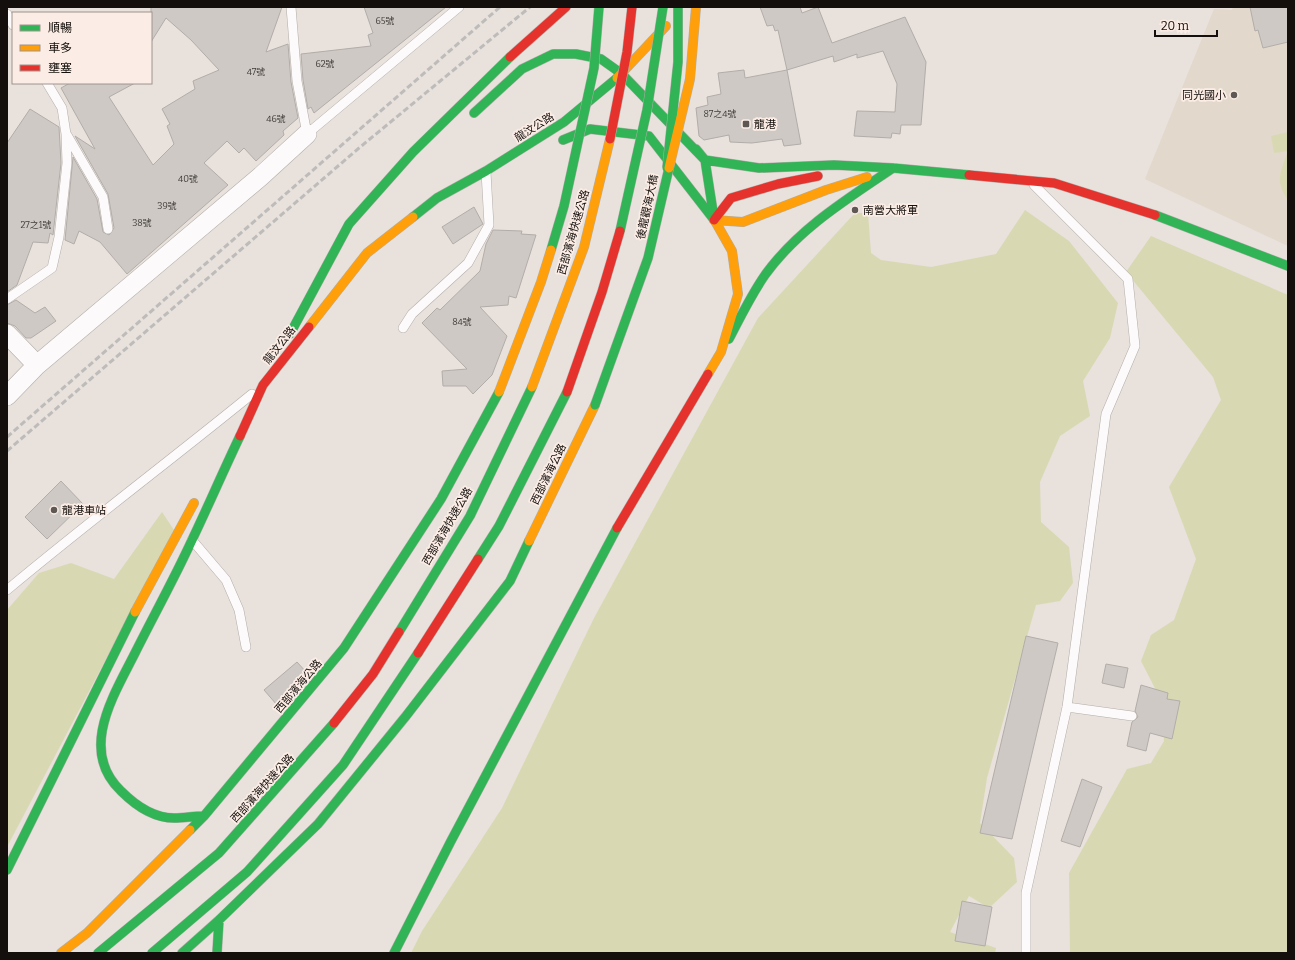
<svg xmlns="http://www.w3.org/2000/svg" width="1295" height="960" viewBox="0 0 1295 960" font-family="Bitter,'Noto Sans TC',serif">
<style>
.education{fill:#e2d8cb}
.green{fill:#d8d9b3}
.building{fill:#cec9c5;stroke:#b3ada9}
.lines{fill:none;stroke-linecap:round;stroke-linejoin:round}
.lane-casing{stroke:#b3aeaa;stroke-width:10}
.street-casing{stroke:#b3aeaa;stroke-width:20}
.fast-casing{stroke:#b3aeaa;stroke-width:10}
.slow-casing{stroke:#b3aeaa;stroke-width:10}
.jam-casing{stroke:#b3aeaa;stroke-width:10}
.lane{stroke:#fcfafa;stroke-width:9}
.street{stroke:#fcfafa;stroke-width:19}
.fast{stroke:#30b455;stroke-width:9}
.slow{stroke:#ff9f0a;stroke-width:9}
.jam{stroke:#e5322d;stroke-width:9}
.rail{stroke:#bebcba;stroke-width:3;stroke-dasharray:6 3;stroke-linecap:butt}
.fast-bridge-casing{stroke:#b3aeaa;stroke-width:10;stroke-linecap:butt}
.slow-bridge-casing{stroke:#b3aeaa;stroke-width:10;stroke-linecap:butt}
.jam-bridge-casing{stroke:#b3aeaa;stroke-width:10;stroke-linecap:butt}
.fast-bridge{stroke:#30b455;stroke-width:9}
.slow-bridge{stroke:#ff9f0a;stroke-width:9}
.jam-bridge{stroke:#e5322d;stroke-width:9}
.poi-dot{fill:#5e5855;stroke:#fbede5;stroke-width:1.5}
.labels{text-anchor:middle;stroke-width:3.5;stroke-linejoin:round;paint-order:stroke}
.number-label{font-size:9px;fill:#423e3a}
.poi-label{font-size:11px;fill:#140f0c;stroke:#fbede5;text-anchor:start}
.street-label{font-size:11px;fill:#140f0c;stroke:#fbede5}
</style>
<rect width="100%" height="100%" fill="#e8e1dc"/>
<!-- education -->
<path class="education" d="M 1233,7 L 1288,7 L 1288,246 L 1145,179 L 1214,9 L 1232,10 Z"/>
<!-- green -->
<path class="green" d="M 1288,132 L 1288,200 C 1274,181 1281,171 1288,151 L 1274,153 L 1271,136 Z
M 1025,210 L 1069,241 L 1118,303 L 1110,338 L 1083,381 L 1090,416 L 1060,436 L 1040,482 L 1041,522 L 1069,547 L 1073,583 L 1060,601 L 1036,605 L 987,778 L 980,823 L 1014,858 L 1017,882 L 989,908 L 969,896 L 950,932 L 996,948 L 995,953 L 411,953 L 422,931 L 502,808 L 594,618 L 758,318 L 855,213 L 868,213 L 871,253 L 881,260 L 931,267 L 996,254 Z
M 1151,236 L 1288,295 L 1288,953 L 1070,953 L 1069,873 L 1127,769 L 1151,763 L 1164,741 L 1162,702 L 1141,661 L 1151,635 L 1174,620 L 1196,559 L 1169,487 L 1221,400 L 1213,377 L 1126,272 Z
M 162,512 L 174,530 L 7,847 L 7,610 L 39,573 L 71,563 L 114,579 Z"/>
<!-- building -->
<path class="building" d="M 151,7 L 282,7 L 266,52 L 288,44 L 291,82 L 298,118 L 283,131 L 284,135 L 256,161 L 244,148 L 239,153 L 227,141 L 204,163 L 228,185 L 127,274 L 100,242 L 79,231 L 74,244 L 65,240 L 73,157 L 97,199 L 103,232 L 109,235 L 114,228 L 108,194 L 75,136 L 95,149 L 61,88 L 70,83 L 135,83 L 109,97 L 153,165 L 174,144 L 167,126 L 170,124 L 162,109 L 195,89 L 193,81 L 219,70 L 191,40 L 166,18 L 151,42 Z
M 364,7 L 446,7 L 314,113 L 311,107 L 308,109 L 303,80 L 301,54 L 371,46 L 368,35 L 373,33 Z
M 760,7 L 800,7 L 802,13 L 818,7 L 832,43 L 905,17 L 926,62 L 921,125 L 901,125 L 900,134 L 892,133 L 891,138 L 854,136 L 857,111 L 895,112 L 897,84 L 883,51 L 857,58 L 857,54 L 834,62 L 833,56 L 787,70 L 778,30 L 775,31 L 773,25 L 767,26 Z
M 1250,7 L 1288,7 L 1288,42 L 1263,48 L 1258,30 L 1255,31 Z
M 744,70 L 745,78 L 787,70 L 801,144 L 784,146 L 782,139 L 752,143 L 730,142 L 729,135 L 704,140 L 699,136 L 696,108 L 708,105 L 707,97 L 721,94 L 718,73 Z
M 30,109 L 59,127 L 61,163 L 53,235 L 50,233 L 48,243 L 33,242 L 17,285 L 7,292 L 7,143 Z
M 474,207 L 483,224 L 453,244 L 442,227 Z
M 493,230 L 522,231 L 521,234 L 536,235 L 516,298 L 509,296 L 508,305 L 480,307 L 507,336 L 492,375 L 473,394 L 466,386 L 443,386 L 442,371 L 467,369 L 422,323 L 437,308 L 440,310 L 480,271 L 486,244 Z
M 16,300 L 35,313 L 45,307 L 56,321 L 31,338 L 26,338 L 15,326 L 7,323 L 7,305 Z
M 61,481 L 83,504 L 47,539 L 25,517 Z
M 1026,636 L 1058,643 L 1012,839 L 980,833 Z
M 297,662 L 307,673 L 290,693 L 277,705 L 264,690 Z
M 1106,664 L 1128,668 L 1124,688 L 1102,683 Z
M 1141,685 L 1168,693 L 1167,699 L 1180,701 L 1172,739 L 1150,733 L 1146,751 L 1127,746 L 1132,722 L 1138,717 L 1135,711 Z
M 1082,779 L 1102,787 L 1080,847 L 1061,841 Z
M 962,901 L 992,907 L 985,946 L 955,941 Z"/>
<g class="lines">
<!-- lane casing -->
<g class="lane-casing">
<path id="lane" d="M 291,7 L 297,81 L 307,134 L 459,7
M 7,14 L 13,25
M 67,135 L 103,197 L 108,229
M 7,299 L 52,268 L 59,237 L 67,163 L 66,134 L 62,108 L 47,83
M 403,328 L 412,314 L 468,263 L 489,225 L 486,172
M 192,540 L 226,580 L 239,610 L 246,647
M 7,590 C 87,523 171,460 252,394
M 1067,707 L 1132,716
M 1026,953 L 1026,893 L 1067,707 L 1106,414 L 1135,346 L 1128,279 L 1034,185"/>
</g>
<!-- street casing -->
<g class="street-casing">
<path id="street" d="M 7,334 L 37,365 L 260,177 L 307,134
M 7,396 L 37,365"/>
</g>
<!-- fast casing -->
<g class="fast-casing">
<path id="fast" d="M 474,113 L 522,69 L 553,54 L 576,54 L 601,59 L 622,74 L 705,160
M 563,140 L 590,129 L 649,136 L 715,221
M 696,149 L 705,160 L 714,218
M 705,160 L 759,168 L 834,165 L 893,168 L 969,175
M 1155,215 L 1288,266
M 413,217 L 437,198 L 486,171 L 564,122 L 617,78
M 290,334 L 349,224 L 413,152 L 510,57
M 729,339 C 740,318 751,295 765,275 C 798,229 847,199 893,168
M 478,559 L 499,526 L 567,392
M 399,632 L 470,516 L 532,387
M 204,816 C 194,816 184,818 174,818 C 154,818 135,805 121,791 C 78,750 114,695 135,653 C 148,627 162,601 175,575 C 198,530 218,482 240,436
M 190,830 L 204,816 L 344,648 L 441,499 L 499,392
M 7,870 L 135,612
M 98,953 L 219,853 L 334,723
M 152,953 L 247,872 L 343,765 L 418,653
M 182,953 L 219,920 L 318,824 L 406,716 L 510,581 L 529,541
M 217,953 L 219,920
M 394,953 L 451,841 L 617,528"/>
</g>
<!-- slow casing -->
<g class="slow-casing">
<path id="slow" d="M 617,78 L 666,26
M 714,220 L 743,222 L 826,190 L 867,177
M 309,327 L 367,253 L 413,217
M 708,374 L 721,352 L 738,294 L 732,251 L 715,221
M 529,541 L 595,405
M 135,612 L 194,503
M 61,953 L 87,933 L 190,830"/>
</g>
<!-- jam casing -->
<g class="jam-casing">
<path id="jam" d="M 510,57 L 566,7
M 969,175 L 1054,183 L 1155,215
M 714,220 L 731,198 L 778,184 L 818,176
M 240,436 L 263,385 L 309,327
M 617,528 L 708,374
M 418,653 L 478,559
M 334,723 L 373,674 L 399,632"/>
</g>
<!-- lane -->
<use href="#lane" class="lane"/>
<!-- street -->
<use href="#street" class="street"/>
<!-- fast -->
<use href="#fast" class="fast"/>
<!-- slow -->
<use href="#slow" class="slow"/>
<!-- jam -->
<use href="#jam" class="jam"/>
<!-- rail -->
<path class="rail" d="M 7,437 L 500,7
M 7,451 L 359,148 L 530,7"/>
<!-- fast-bridge casing -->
<g class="fast-bridge-casing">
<path id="fast-bridge" d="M 667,168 L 678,62 L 678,7
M 620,231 L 647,110 L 663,7
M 551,250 L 564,206 L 594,68 L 599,7
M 595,405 L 648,258 L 669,168"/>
</g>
<!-- slow-bridge casing -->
<g class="slow-bridge-casing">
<path id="slow-bridge" d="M 669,168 L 690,79 L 696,7
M 532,387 L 584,247 L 610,139
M 499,392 L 541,282 L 551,250"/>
</g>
<!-- jam-bridge casing -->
<g class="jam-bridge-casing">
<path id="jam-bridge" d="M 610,139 L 627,52 L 632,7
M 567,392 L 602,292 L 620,231"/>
</g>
<!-- fast-bridge -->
<use href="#fast-bridge" class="fast-bridge"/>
<!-- slow-bridge -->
<use href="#slow-bridge" class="slow-bridge"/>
<!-- jam-bridge -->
<use href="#jam-bridge" class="jam-bridge"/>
</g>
<!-- markers -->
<g class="poi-dot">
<circle cx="1234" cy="95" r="4"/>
<rect x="742" y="120" width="8" height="8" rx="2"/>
<circle cx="855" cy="210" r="4"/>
<circle cx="54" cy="510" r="4"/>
</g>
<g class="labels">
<!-- number labels -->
<g class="number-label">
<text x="385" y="24">65號</text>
<text x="325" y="67">62號</text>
<text x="256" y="75">47號</text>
<text x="720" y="117">87之4號</text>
<text x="276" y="122">46號</text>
<text x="188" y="182">40號</text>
<text x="167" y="209">39號</text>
<text x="142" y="226">38號</text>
<text x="36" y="228">27之1號</text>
<text x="462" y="325">84號</text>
</g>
<!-- poi labels -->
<g class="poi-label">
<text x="1226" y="99" text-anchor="end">同光國小</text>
<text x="754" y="128">龍港</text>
<text x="863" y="214">南營大將軍</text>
<text x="62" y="514">龍港車站</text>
</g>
<!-- street labels -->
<g class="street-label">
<text transform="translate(534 127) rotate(-32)" y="4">龍汶公路</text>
<text transform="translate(647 207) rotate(-78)" y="4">後龍觀海大橋</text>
<text transform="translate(573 232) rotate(-74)" y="4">西部濱海快速公路</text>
<text transform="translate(279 345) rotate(-52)" y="4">龍汶公路</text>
<text transform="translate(548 474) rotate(-64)" y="4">西部濱海公路</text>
<text transform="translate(447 526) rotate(-60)" y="4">西部濱海快速公路</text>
<text transform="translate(298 686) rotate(-50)" y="4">西部濱海公路</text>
<text transform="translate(262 788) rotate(-48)" y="4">西部濱海快速公路</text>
</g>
</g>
<!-- border -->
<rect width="1295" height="960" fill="none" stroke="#140f0c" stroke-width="16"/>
<!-- legend -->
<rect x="12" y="12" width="140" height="72" fill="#fbede5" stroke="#9f948e"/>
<rect x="20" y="25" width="20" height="6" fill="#30b455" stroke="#9f948e"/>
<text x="48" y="32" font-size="12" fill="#140f0c">順暢</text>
<rect x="20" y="45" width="20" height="6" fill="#ff9f0a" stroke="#9f948e"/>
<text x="48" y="52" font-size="12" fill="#140f0c">車多</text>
<rect x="20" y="65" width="20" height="6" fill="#e5322d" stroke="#9f948e"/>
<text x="48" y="72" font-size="12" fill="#140f0c">壅塞</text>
<!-- scale -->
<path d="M1155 30v6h62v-6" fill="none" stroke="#140f0c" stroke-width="2"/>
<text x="1161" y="30" font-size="12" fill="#140f0c" stroke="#fbede5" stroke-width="3" paint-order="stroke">20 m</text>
</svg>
